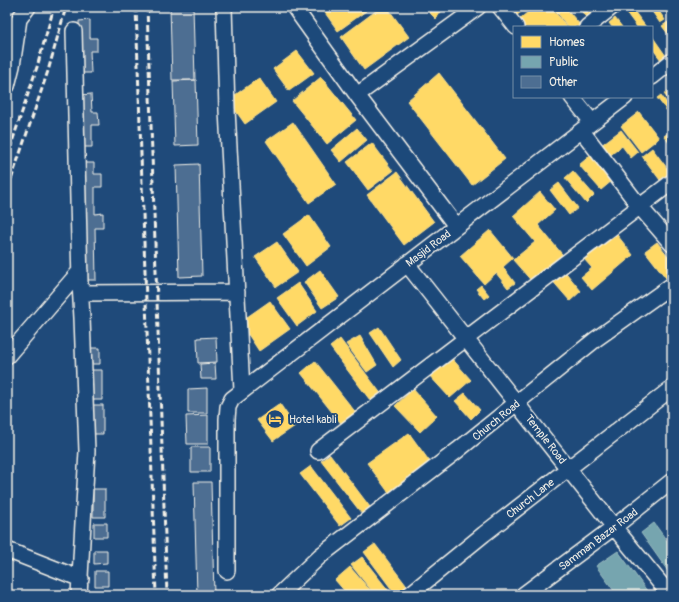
<svg xmlns="http://www.w3.org/2000/svg" width="679" height="602" viewBox="0 0 679 602" font-family="Pangolin,sans-serif">
<style>
.homes{fill:#ffd966;stroke:#fce08d}
.public{fill:#76a5af;stroke:#9cbcc0}
.building{fill:#4d6e92;stroke:#f4f1e8}
.lines{fill:none;stroke-linecap:round;stroke-linejoin:round}
.minor-casing{stroke:#f4f1e8;stroke-width:18}
.minor{stroke:#1f4a7a;stroke-width:15}
.rail{stroke:#f4f1e8;stroke-width:3;stroke-dasharray:6 3;stroke-linecap:butt}
.labels{text-anchor:middle;stroke-width:4;stroke-linejoin:round;paint-order:stroke}
.street-label{font-size:11px;fill:#f4f1e8;stroke:#1f4a7a}
.poi-label{font-size:11px;fill:#f4f1e8;stroke:#1f4a7a;text-anchor:start}
</style>
<rect width="100%" height="100%" fill="#1f4a7a"/>
<filter id="ink" filterUnits="userSpaceOnUse"><feTurbulence type="fractalNoise" baseFrequency=".025" numOctaves="2"/><feDisplacementMap in="SourceGraphic" scale="8" xChannelSelector="R" yChannelSelector="G"/><feConvolveMatrix kernelMatrix="1 2 1 2 8 2 1 2 1" color-interpolation-filters="sRGB"/></filter>
<g filter="url(#ink)">
<!-- homes -->
<path class="homes" d="M 327,7 L 364,7 L 366,11 L 338,31 L 323,10 Z
M 381,7 L 387,7 L 409,37 L 364,70 L 341,37 Z
M 424,7 L 444,7 L 436,19 Z
M 515,7 L 527,7 L 516,16 L 511,10 Z
M 534,7 L 551,7 L 567,27 L 520,27 L 516,22 Z
M 553,7 L 565,7 L 581,26 L 568,27 Z
M 578,7 L 599,7 L 600,8 L 587,18 Z
M 631,7 L 646,27 L 637,27 L 625,11 Z
M 649,7 L 656,7 L 665,20 L 660,23 Z
M 663,7 L 672,7 L 672,19 Z
M 615,18 L 622,27 L 612,27 L 609,23 Z
M 668,22 L 672,27 L 672,39 L 662,26 Z
M 652,36 L 666,56 L 661,60 L 652,48 Z
M 297,51 L 314,73 L 289,91 L 273,69 Z
M 439,73 L 505,159 L 472,185 L 407,101 Z
M 321,77 L 356,120 L 327,144 L 292,101 Z
M 259,78 L 276,102 L 245,124 L 228,100 Z
M 672,88 L 672,104 L 664,94 Z
M 661,95 L 672,110 L 672,115 L 671,116 L 657,98 Z
M 639,112 L 659,138 L 641,152 L 621,126 Z
M 293,122 L 336,184 L 309,203 L 266,141 Z
M 357,128 L 367,140 L 341,162 L 331,150 Z
M 621,130 L 638,152 L 631,158 L 622,146 L 608,157 L 600,146 Z
M 672,130 L 672,143 L 670,144 L 664,136 Z
M 372,143 L 393,171 L 368,190 L 347,162 Z
M 652,148 L 670,172 L 660,180 L 642,156 Z
M 592,154 L 613,180 L 601,190 L 579,165 Z
M 573,171 L 594,195 L 586,203 L 565,178 Z
M 397,172 L 434,222 L 404,245 L 367,195 Z
M 559,183 L 578,208 L 569,215 L 550,190 Z
M 540,192 L 555,210 L 538,225 L 566,259 L 535,285 L 513,260 L 535,242 L 513,216 Z
M 309,215 L 331,247 L 306,266 L 283,234 Z
M 490,230 L 513,258 L 503,267 L 515,283 L 508,288 L 496,273 L 484,284 L 460,256 Z
M 614,231 L 633,255 L 592,290 L 581,277 L 592,268 L 583,258 Z
M 277,242 L 298,272 L 276,287 L 255,257 Z
M 657,242 L 672,261 L 672,273 L 666,278 L 645,251 Z
M 562,268 L 581,291 L 570,301 L 550,278 Z
M 320,270 L 339,297 L 322,308 L 304,282 Z
M 298,283 L 317,311 L 297,326 L 277,298 Z
M 481,285 L 489,295 L 484,299 L 476,289 Z
M 270,301 L 290,329 L 259,351 L 240,322 Z
M 379,327 L 401,360 L 393,367 L 370,333 Z
M 360,336 L 377,365 L 367,372 L 346,344 Z
M 340,339 L 382,395 L 373,404 L 330,347 Z
M 448,354 L 471,380 L 450,398 L 427,373 Z
M 315,361 L 357,414 L 343,426 L 301,373 Z
M 413,389 L 437,416 L 420,432 L 395,406 Z
M 465,393 L 480,410 L 471,419 L 455,401 Z
M 280,404 L 295,426 L 273,441 L 257,420 Z
M 409,433 L 430,462 L 389,493 L 367,463 Z
M 330,454 L 370,507 L 362,514 L 321,461 Z
M 311,466 L 351,518 L 340,526 L 300,474 Z
M 375,544 L 409,589 L 402,595 L 396,595 L 364,552 Z
M 362,557 L 392,595 L 375,595 L 351,565 Z
M 350,567 L 374,595 L 348,595 L 335,580 Z"/>
<!-- public -->
<path class="public" d="M 654,523 L 672,548 L 672,572 L 670,574 L 641,533 Z
M 618,551 L 650,595 L 617,595 L 596,566 Z"/>
<!-- building -->
<path class="building" d="M 170,7 L 193,7 L 195,80 L 172,80 Z
M 90,20 L 90,38 L 97,38 L 97,51 L 90,51 L 91,73 L 80,73 L 79,21 Z
M 196,80 L 198,145 L 175,146 L 173,81 Z
M 91,94 L 92,112 L 98,112 L 99,125 L 92,125 L 92,147 L 82,147 L 81,95 Z
M 83,163 L 94,163 L 94,174 L 102,174 L 102,187 L 95,187 L 95,214 L 103,213 L 103,228 L 95,228 L 96,280 L 85,280 Z
M 199,164 L 202,276 L 179,277 L 176,165 Z
M 216,337 L 217,362 L 198,363 L 197,338 Z
M 88,348 L 100,348 L 100,364 L 88,364 Z
M 215,363 L 216,379 L 201,379 L 200,364 Z
M 88,370 L 102,370 L 102,400 L 89,400 Z
M 207,388 L 207,413 L 188,413 L 188,389 Z
M 89,405 L 103,405 L 103,434 L 89,434 Z
M 208,415 L 208,444 L 187,444 L 186,416 Z
M 191,447 L 210,447 L 210,472 L 191,472 Z
M 194,482 L 211,482 L 214,595 L 197,595 Z
M 93,489 L 105,489 L 105,517 L 93,517 Z
M 94,523 L 107,523 L 107,537 L 94,537 Z
M 94,550 L 107,550 L 107,563 L 94,564 Z
M 95,571 L 108,571 L 108,586 L 95,586 Z"/>
<g class="lines">
<!-- minor casing -->
<g class="minor-casing">
<path id="minor" d="M 224,7 L 227,110 L 242,390
M 294,7 L 357,95 L 456,226
M 500,7 L 516,27
M 587,27 L 612,7
M 74,31 L 80,283 L 82,318 L 87,451 L 79,595
M 652,77 L 672,61
M 7,86 L 12,66 L 19,19 L 28,7
M 357,95 L 478,7
M 572,97 L 592,122
M 582,131 L 640,207 L 672,244
M 407,264 L 614,527 L 670,595
M 81,293 L 237,292
M 7,356 L 80,271
M 318,451 L 672,182
M 7,550 L 81,579
M 227,571 L 227,419 L 228,407 L 232,399 L 625,97
M 279,595 L 320,556 L 458,450 L 596,339 L 672,285
M 409,595 L 484,534 L 672,388
M 523,595 L 614,527 L 672,481"/>
</g>
<!-- minor -->
<use href="#minor" class="minor"/>
<!-- rail -->
<path class="rail" d="M 136,7 L 156,595
M 147,7 L 167,595
M 7,157 L 37,67 L 54,7
M 7,187 L 12,177 L 48,71 L 66,7"/>
</g>
</g>
<!-- icons -->
<defs>
<g id="hotel-ring" transform="scale(1)"><circle r="9.5" fill="#1f4a7a" stroke="#ffd166" stroke-width="1.5"/><path d="M-6-4.5h1.5V1H6V5H4.5V3h-9V5H-6ZM-4 0a1.8 1.8 0 1 1 3.6 0ZM.5 0V-2.5h3Q6-2.5 6 0Z" fill="#ffd166"/></g>
</defs>
<g fill-rule="evenodd">
<use href="#hotel-ring" x="275" y="419"/>
</g>
<g class="labels">
<!-- street labels -->
<g class="street-label">
<text transform="translate(428 248) rotate(-37)" y="4">Masjid Road</text>
<text transform="translate(496 420) rotate(-39)" y="4">Church Road</text>
<text transform="translate(546 439) rotate(52)" y="4">Temple Road</text>
<text transform="translate(530 498) rotate(-38)" y="4">Church Lane</text>
<text transform="translate(598 539) rotate(-37)" y="4">Samman Bazar Road</text>
</g>
<!-- poi labels -->
<g class="poi-label">
<text x="289" y="423">Hotel kabli</text>
</g>
</g>
<!-- margin -->
<rect width="679" height="602" fill="none" stroke="#1f4a7a" stroke-width="24"/>
<rect x="12" y="12" width="655" height="578" fill="none" stroke="#f4f1e8" stroke-width="1.5" filter="url(#ink)"/>
<!-- legend -->
<rect x="513" y="26" width="140" height="72" fill="#1f4a7a" stroke="#748da6"/>
<rect x="521" y="36" width="20" height="12" fill="#ffd966" stroke="#748da6"/>
<text x="549" y="46" font-size="12" fill="#f4f1e8">Homes</text>
<rect x="521" y="56" width="20" height="12" fill="#76a5af" stroke="#748da6"/>
<text x="549" y="66" font-size="12" fill="#f4f1e8">Public</text>
<rect x="521" y="76" width="20" height="12" fill="#4d6e92" stroke="#748da6"/>
<text x="549" y="86" font-size="12" fill="#f4f1e8">Other</text>
</svg>
